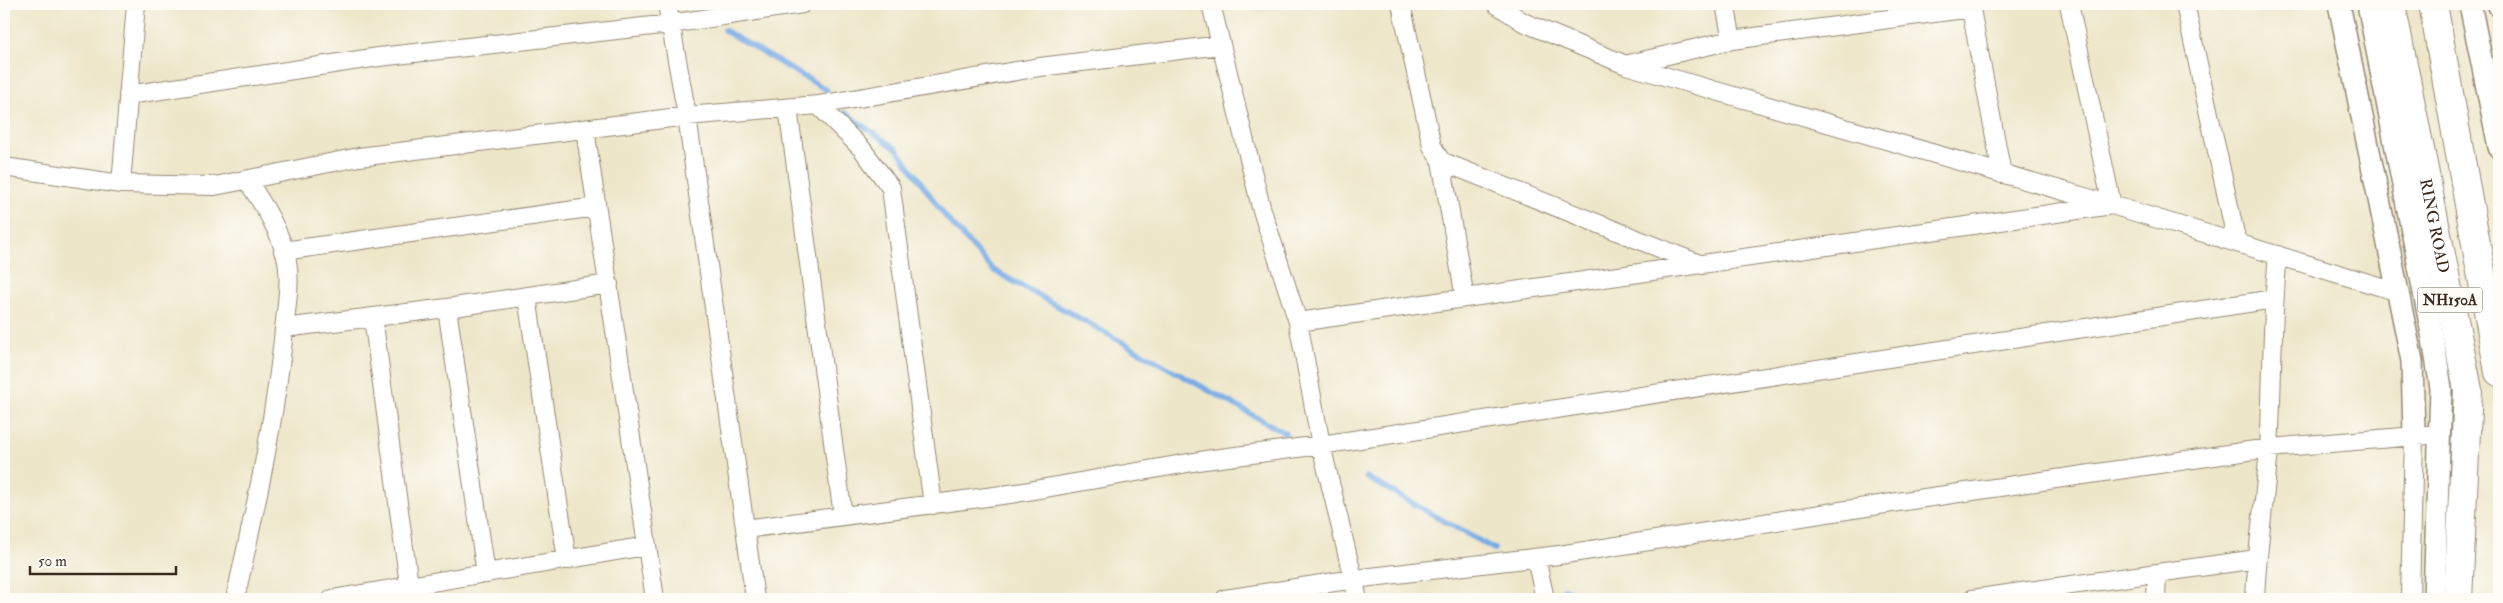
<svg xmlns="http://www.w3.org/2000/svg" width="2503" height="603" viewBox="0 0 2503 603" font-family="'IM FELL Double Pica',serif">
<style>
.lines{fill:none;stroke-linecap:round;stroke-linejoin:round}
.stream{stroke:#78ace5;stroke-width:5.5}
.minor-casing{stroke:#948874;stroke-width:20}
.tertiary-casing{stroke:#948874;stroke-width:24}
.trunk-casing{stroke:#948874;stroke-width:30}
.minor{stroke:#fff;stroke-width:18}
.tertiary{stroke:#fff;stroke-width:21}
.trunk{stroke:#fff;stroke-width:28}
.labels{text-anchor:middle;stroke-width:4.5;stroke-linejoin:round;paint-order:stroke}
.shield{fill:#fdfcf7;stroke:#75695f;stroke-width:1}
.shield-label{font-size:15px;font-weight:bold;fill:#3b2a1e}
.street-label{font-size:16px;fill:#3b2a1e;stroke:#fdfcf7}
</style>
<rect width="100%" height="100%" fill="#fdfcf7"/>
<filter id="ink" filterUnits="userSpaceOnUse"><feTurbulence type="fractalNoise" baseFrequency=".02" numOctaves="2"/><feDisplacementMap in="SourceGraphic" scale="10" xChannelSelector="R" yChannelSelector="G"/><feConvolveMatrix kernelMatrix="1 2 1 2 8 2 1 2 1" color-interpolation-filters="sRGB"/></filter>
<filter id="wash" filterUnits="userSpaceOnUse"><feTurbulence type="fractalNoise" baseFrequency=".0096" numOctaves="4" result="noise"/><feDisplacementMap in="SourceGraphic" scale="20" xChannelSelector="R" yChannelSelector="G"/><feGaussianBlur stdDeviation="1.12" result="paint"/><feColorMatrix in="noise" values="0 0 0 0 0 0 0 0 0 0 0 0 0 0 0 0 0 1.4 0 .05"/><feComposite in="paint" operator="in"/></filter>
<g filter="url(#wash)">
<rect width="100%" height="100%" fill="#eee6c9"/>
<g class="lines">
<!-- stream -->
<path class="stream" d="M 724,30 L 827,90
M 845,113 L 897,149 L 945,216 L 993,270 L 1285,433
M 1366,477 L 1494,549
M 1564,589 L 1585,599"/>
</g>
</g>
<g filter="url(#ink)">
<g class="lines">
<!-- minor casing -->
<g class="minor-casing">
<path id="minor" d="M 667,4 L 687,116 L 755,599
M 1211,4 L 1261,207 L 1298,322 L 1321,445 L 1358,599
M 1401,4 L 1432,146 L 1441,161 L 1702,265
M 1496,4 L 1523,22 L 1626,65 L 2112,205 L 2398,292
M 1725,4 L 1732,40
M 1970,4 L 2002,174
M 2185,4 L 2237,243
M 1629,64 L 1732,40 L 1971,8
M 128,95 L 379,57 L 670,24 L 802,4
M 818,105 L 862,149 L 891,188 L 933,505
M 788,108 L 843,516
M 585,129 L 655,599
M 1441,161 L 1465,298
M 4,167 L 121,184 L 215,186 L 359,157 L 687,116 L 818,105 L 1040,67 L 1221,45
M 121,184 L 136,4
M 283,251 L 596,207
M 527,297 L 567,560
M 447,308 L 486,574
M 373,317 L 409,585
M 1298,322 L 2112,205 L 2069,4
M 284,328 L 447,308 L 609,284
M 745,529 L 1017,493 L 1205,460 L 1321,445 L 2274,299
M 1536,558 L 1545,599
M 235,599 C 255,511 275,420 284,330 C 286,309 291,282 287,261 C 281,232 263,204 247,180
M 332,599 L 646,546
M 1225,599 L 1354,579 L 1559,555 L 1911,500 L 2269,448 L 2440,434
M 1972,599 L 2257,559
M 2156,599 L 2157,573
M 2255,599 C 2257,548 2265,499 2269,448 C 2273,383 2271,319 2278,255
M 2410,599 L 2414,435"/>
</g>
<!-- tertiary casing -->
<g class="tertiary-casing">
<path id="tertiary" d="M 2339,4 L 2412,361 L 2414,435
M 2368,4 L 2433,339 L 2441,388 L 2434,599
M 2470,4 L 2499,147
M 2499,4 L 2499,6"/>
</g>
<!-- trunk casing -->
<g class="trunk-casing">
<g id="trunk">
<path id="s1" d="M 2391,4 L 2468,390 L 2458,599"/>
<path d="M 2433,4 L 2499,372"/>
</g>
</g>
<!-- minor -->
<use href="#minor" class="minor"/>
<!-- tertiary -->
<use href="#tertiary" class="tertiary"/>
<!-- trunk -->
<use href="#trunk" class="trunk"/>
</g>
</g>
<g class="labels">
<!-- shield labels -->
<rect class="shield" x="2417.5" y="287.5" width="65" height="25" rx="4"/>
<g class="shield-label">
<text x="2450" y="305">NH150A</text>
</g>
<!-- street labels -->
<g class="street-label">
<text dy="6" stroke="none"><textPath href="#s1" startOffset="226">RING ROAD</textPath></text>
</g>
</g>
<!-- margin -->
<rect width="2503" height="603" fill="none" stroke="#fdfcf7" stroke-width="20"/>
<!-- scale -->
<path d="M30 566v8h146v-8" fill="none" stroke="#3b2a1e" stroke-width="2.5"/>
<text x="38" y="566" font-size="15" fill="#3b2a1e" stroke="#fdfcf7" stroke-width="4" paint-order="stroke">50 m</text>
</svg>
